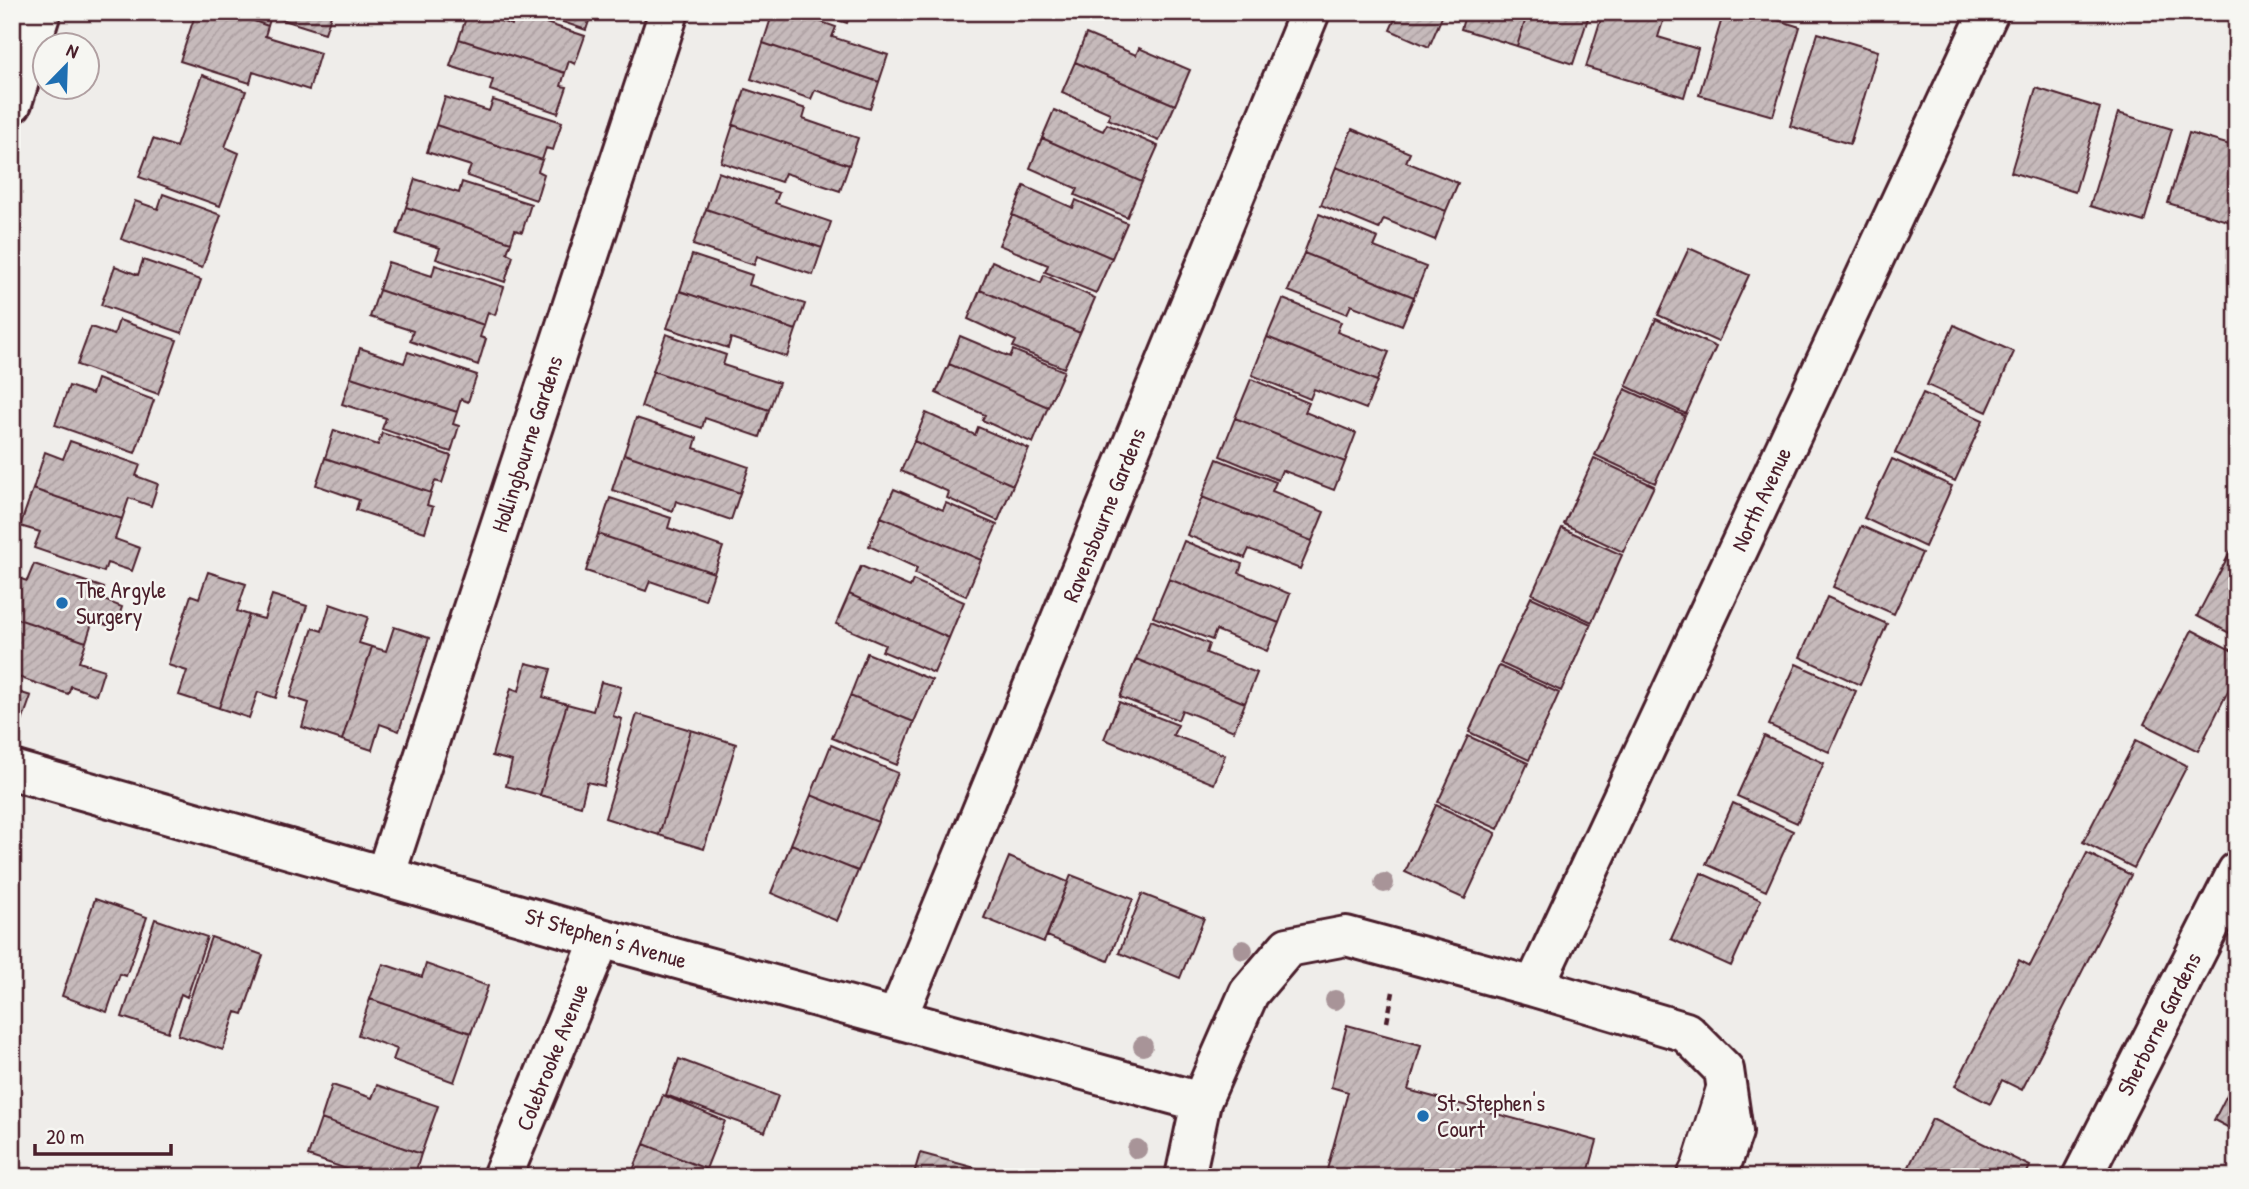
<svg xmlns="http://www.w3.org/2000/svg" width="2249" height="1189" viewBox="0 0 2249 1189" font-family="'Patrick Hand',sans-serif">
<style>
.building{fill:url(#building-hatch);stroke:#4a1f2b;stroke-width:2}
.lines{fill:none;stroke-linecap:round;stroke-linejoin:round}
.service-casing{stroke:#4a1f2b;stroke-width:28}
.minor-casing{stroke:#4a1f2b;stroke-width:44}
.secondary-casing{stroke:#4a1f2b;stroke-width:44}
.path{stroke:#4a1f2b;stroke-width:4.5;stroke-dasharray:7 5;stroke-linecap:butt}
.service{stroke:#f6f6f2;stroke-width:23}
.minor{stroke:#f6f6f2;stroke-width:38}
.secondary{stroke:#f6f6f2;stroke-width:38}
.tree{fill:#a89498}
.poi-dot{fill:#1f6fb2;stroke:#f6f6f2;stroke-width:2.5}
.labels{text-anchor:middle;stroke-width:5;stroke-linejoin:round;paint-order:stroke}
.street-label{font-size:23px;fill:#4a1f2b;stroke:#f6f6f2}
.poi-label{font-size:23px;fill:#4a1f2b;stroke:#f6f6f2;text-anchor:start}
</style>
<defs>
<pattern id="building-hatch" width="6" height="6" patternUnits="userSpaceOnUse" patternTransform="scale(1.75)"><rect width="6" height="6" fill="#c6babb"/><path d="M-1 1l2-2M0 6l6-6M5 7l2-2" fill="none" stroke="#ac9fa1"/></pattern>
</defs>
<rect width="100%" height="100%" fill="#efedea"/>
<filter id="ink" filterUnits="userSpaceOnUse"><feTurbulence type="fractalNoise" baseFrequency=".0143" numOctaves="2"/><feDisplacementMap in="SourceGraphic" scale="14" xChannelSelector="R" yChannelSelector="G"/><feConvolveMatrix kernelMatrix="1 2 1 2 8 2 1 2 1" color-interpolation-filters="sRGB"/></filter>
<g filter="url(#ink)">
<!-- building -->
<path class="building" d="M 196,12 L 229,12 L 268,26 L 265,36 L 320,53 L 309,90 L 253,72 L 250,83 L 180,61 Z
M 229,12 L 332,12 L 325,33 L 271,16 L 268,26 Z
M 468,12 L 474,12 L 512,25 L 516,13 L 585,36 L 575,64 L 569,61 L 565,73 L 459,39 Z
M 534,12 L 592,12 L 586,30 Z
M 773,12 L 793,12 L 836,27 L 832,37 L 888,55 L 879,82 L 763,43 Z
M 814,12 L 851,12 L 847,23 Z
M 1398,12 L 1444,12 L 1429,47 L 1390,30 Z
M 1466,12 L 1528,12 L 1517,46 L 1461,29 Z
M 1528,12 L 1590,12 L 1573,64 L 1517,46 Z
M 1603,12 L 1666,12 L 1658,37 L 1698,49 L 1684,97 L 1586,67 Z
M 1742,12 L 1751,12 L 1800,27 L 1773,116 L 1699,95 L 1723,15 L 1740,20 Z
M 1818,33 L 1878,51 L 1850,144 L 1790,126 Z
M 1086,34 L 1136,55 L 1139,48 L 1190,70 L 1175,105 L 1075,62 Z
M 459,39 L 565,73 L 561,86 L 567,87 L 558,113 L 490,90 L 493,80 L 450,66 Z
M 763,43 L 879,82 L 870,109 L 815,90 L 811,99 L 751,79 Z
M 1075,62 L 1175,105 L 1159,141 L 1108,119 L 1110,113 L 1062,92 Z
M 202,75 L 246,91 L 225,147 L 239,153 L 220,206 L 139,177 L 153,139 L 176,147 Z
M 2036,88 L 2100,108 L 2075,192 L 2011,172 Z
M 745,89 L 806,109 L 803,119 L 858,138 L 849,165 L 733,125 Z
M 445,97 L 489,111 L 493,100 L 562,122 L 553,150 L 546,148 L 542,160 L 436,125 Z
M 1054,110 L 1103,131 L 1107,124 L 1158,146 L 1142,182 L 1042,138 Z
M 2118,113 L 2172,129 L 2144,222 L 2090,206 Z
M 436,125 L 542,160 L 538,171 L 544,174 L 536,200 L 467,176 L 471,166 L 427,152 Z
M 733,125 L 849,165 L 840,191 L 785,173 L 781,182 L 721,162 Z
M 1352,129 L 1410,153 L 1406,162 L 1458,183 L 1446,211 L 1336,167 Z
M 2189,133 L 2237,147 L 2237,224 L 2168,203 Z
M 1042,138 L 1142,182 L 1127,217 L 1075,195 L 1078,189 L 1030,168 Z
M 1336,167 L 1446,211 L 1435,240 L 1384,219 L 1379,229 L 1321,205 Z
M 718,172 L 779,193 L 775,203 L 831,222 L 822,248 L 706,209 Z
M 415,179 L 459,193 L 462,182 L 531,204 L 522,232 L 515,230 L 511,242 L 406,207 Z
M 1024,186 L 1073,208 L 1076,200 L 1127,223 L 1112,258 L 1012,215 Z
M 163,194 L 221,215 L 202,268 L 121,239 L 135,201 L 158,209 Z
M 406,207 L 511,242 L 507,253 L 513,256 L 505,282 L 436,259 L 440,248 L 397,234 Z
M 706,209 L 822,248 L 813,275 L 757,256 L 754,265 L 693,245 Z
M 1319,214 L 1378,238 L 1374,247 L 1426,267 L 1414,297 L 1304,253 Z
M 1012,215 L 1112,258 L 1096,293 L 1045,272 L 1048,265 L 999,245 Z
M 1689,248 L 1749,275 L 1718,342 L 1658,315 Z
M 1304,253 L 1414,297 L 1402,325 L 1351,305 L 1347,314 L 1288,291 Z
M 692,255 L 752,275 L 749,285 L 805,304 L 796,330 L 680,291 Z
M 143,260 L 201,280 L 182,333 L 101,305 L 115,266 L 138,275 Z
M 992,261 L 1041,283 L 1044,275 L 1095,298 L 1080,333 L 980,290 Z
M 388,262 L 432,276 L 435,265 L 504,287 L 495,315 L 488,312 L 484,325 L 379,290 Z
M 379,290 L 484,325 L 480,337 L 486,339 L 478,365 L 410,341 L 413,331 L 370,317 Z
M 980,290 L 1080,333 L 1064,368 L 1013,347 L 1016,341 L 968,319 Z
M 680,291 L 796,330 L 787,357 L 731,338 L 728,348 L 667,328 Z
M 1283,299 L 1341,322 L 1337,332 L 1389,352 L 1377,381 L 1267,337 Z
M 1656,319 L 1716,347 L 1686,414 L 1626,386 Z
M 119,320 L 177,340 L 158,394 L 77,365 L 91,327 L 114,335 Z
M 1954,325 L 2014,352 L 1987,412 L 1927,385 Z
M 666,334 L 726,355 L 723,365 L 779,383 L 769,410 L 653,371 Z
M 960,336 L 1010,357 L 1013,350 L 1064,371 L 1048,407 L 949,364 Z
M 1267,337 L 1377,381 L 1366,409 L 1314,389 L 1310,399 L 1252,375 Z
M 360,348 L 404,363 L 408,352 L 477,375 L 468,402 L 461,399 L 457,412 L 351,377 Z
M 949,364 L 1048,407 L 1033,443 L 982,420 L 985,415 L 936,393 Z
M 653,371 L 769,410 L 760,437 L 705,418 L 702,428 L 641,407 Z
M 351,377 L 457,412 L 453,424 L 459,426 L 451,452 L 382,429 L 386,418 L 342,404 Z
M 97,379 L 154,400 L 135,453 L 55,425 L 69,386 L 92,394 Z
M 1251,379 L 1309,403 L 1305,412 L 1356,433 L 1345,462 L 1235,418 Z
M 1625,389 L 1685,416 L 1655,483 L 1595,455 Z
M 1923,393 L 1983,420 L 1955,481 L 1895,453 Z
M 926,413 L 975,435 L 978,427 L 1029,449 L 1013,485 L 914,441 Z
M 636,418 L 697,438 L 694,448 L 749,467 L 740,493 L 624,454 Z
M 1235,418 L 1345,462 L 1334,490 L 1282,470 L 1278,480 L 1220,456 Z
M 334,430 L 378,445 L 382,433 L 451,456 L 442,483 L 435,481 L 431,493 L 325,458 Z
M 70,441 L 140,465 L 136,476 L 158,484 L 151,506 L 129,498 L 122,519 L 33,489 L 45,452 L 63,459 Z
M 914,441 L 1013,485 L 998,521 L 947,498 L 949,492 L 901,471 Z
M 624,454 L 740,493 L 731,520 L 676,501 L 673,511 L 612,490 Z
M 325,458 L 431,493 L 427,505 L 433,507 L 425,532 L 356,510 L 359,500 L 316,485 Z
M 1594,458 L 1654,486 L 1623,552 L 1564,524 Z
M 1217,459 L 1276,482 L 1272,491 L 1324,512 L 1312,541 L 1202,497 Z
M 1892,459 L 1952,486 L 1925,547 L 1864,518 Z
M 33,489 L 122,519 L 115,539 L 140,548 L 132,571 L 107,563 L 104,572 L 34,548 L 40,532 L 20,526 Z
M 894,489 L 943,510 L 946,503 L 997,525 L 981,560 L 881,517 Z
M 1202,497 L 1312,541 L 1300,569 L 1249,549 L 1245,558 L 1187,535 Z
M 610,498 L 671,518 L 668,528 L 723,547 L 714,573 L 598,534 Z
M 881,517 L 981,560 L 966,596 L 915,574 L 917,568 L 869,546 Z
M 1861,526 L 1922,553 L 1894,614 L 1833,587 Z
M 1562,528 L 1622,555 L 1592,622 L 1532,594 Z
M 598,534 L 714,573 L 705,600 L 650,581 L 646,591 L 586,571 Z
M 2237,539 L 2237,637 L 2197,616 Z
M 1184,541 L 1242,564 L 1239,573 L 1290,594 L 1279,623 L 1169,579 Z
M 34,564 L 104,588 L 101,599 L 122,607 L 115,628 L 93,620 L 86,642 L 12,617 L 12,576 L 27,581 Z
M 861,566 L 910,587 L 913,580 L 964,602 L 949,638 L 849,594 Z
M 208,572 L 246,584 L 237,611 L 249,615 L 219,708 L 179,695 L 187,671 L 168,665 L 191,595 L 199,598 Z
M 1169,579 L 1279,623 L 1267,651 L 1216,630 L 1212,640 L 1153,617 Z
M 849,594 L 949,638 L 934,673 L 882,651 L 885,645 L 836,624 Z
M 272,595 L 307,606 L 276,698 L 258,692 L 249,718 L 219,708 L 249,615 L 264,619 Z
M 1531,597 L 1591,624 L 1561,691 L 1500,663 Z
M 1827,597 L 1887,624 L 1860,685 L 1800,657 Z
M 330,604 L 368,617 L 359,643 L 372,647 L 342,740 L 302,727 L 309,703 L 290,697 L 313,628 L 322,631 Z
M 12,617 L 86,642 L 79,662 L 104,670 L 96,695 L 71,686 L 68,694 L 12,675 Z
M 1151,620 L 1209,644 L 1206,653 L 1257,673 L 1245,703 L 1136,659 Z
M 394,627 L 429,638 L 399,731 L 380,724 L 372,750 L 342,740 L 372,647 L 386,651 Z
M 2192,630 L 2237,653 L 2237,673 L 2198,751 L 2144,724 Z
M 867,653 L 932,680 L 914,722 L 850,696 Z
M 1136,659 L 1245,703 L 1234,731 L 1182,710 L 1178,720 L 1120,697 Z
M 526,663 L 551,669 L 543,697 L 567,704 L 540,795 L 506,786 L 512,761 L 492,756 L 511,688 L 519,691 Z
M 1796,664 L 1856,691 L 1829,752 L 1769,725 Z
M 1499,666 L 1559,693 L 1529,760 L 1469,732 Z
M 601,682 L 621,687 L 613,716 L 622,719 L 604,786 L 587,782 L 581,806 L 540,795 L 567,704 L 593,711 Z
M 12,690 L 31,696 L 22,722 L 12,718 Z
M 850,696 L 914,722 L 897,765 L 832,738 Z
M 1119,702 L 1178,725 L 1173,735 L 1225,755 L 1214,784 L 1104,739 Z
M 637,714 L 691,730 L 659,835 L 605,818 Z
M 691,730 L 736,744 L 704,849 L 659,835 Z
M 1468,736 L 1528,763 L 1498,829 L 1438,802 Z
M 1764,736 L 1824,763 L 1797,823 L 1737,796 Z
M 2136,740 L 2187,766 L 2134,868 L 2083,842 Z
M 831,745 L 898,773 L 878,822 L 811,795 Z
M 811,795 L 878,822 L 858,871 L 791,844 Z
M 1733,803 L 1793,831 L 1766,891 L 1706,864 Z
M 1436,805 L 1496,833 L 1465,899 L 1405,872 Z
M 791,844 L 858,871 L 837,921 L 771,893 Z
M 2087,853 L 2131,875 L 2022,1090 L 2002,1080 L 1990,1104 L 1955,1086 L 2019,960 L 2030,966 Z
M 1009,857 L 1068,882 L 1044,942 L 984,918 Z
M 1701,873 L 1761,900 L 1731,966 L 1671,939 Z
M 1071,875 L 1133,899 L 1108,961 L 1047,936 Z
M 1142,894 L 1204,918 L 1180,978 L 1119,953 Z
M 95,899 L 147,917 L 126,976 L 120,974 L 107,1012 L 62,996 Z
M 155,919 L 207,937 L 187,997 L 181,994 L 168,1032 L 122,1017 Z
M 211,937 L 263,955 L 243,1014 L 236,1012 L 223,1050 L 178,1035 Z
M 383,964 L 422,977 L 426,964 L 488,986 L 471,1033 L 370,999 Z
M 370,999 L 471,1033 L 454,1082 L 393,1060 L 397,1049 L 358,1035 Z
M 1347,1025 L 1421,1045 L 1408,1090 L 1597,1141 L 1587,1177 L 1325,1177 L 1348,1092 L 1331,1087 Z
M 679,1059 L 778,1096 L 765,1132 L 666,1095 Z
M 2233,1083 L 2237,1085 L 2237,1132 L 2214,1120 Z
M 332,1085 L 372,1098 L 377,1085 L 438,1106 L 421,1154 L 321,1119 Z
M 663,1095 L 725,1121 L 706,1169 L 644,1144 Z
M 321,1119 L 421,1154 L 414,1177 L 344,1177 L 347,1169 L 308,1156 Z
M 1932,1119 L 2030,1166 L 2025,1177 L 1904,1177 Z
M 644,1144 L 706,1169 L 703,1177 L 630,1177 Z
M 920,1153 L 979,1169 L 977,1177 L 913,1177 Z"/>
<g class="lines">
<!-- service casing -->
<g class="service-casing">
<path id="service" d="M 1688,1177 L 1694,1165 L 1720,1083"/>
</g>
<!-- minor casing -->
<g class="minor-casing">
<path id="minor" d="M 12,770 L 601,938 L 1201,1102
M 385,876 L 669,12
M 1534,987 L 1989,12
M 897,1018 L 1310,12
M 502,1177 L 601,938
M 1185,1177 L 1201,1102 L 1249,993 L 1288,947 L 1346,936 L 1534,987 L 1686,1032 L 1724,1070 L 1733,1132 L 1717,1177
M 2082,1177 L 2237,872"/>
</g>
<!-- secondary casing -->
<g class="secondary-casing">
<path id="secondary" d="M 12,103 L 41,12"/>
</g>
<!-- path -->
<path class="path" d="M 1387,1022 L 1393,992"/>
<!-- service -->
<use href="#service" class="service"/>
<!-- minor -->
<use href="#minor" class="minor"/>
<!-- secondary -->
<use href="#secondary" class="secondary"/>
</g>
<!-- trees -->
<g class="tree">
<circle cx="1384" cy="883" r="10"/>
<circle cx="1243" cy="950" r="10"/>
<circle cx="1335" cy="1000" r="10"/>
<circle cx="1143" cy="1046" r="10"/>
<circle cx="1137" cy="1149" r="10"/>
</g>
</g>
<!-- markers -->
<g class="poi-dot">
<circle cx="62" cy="603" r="7"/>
<circle cx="1423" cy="1116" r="7"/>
</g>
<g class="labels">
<!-- street labels -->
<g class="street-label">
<text transform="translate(527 444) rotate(-72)" y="8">Hollingbourne Gardens</text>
<text transform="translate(1761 499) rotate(-65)" y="8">North Avenue</text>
<text transform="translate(1104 515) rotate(-68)" y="8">Ravensbourne Gardens</text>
<text transform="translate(606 938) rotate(16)" y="8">St Stephen's Avenue</text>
<text transform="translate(2159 1024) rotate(-63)" y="8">Sherborne Gardens</text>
<text transform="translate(552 1057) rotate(-68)" y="8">Colebrooke Avenue</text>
</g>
<!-- poi labels -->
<g class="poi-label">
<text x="76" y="598">The Argyle<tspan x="76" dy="26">Surgery</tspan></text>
<text x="1437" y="1111">St. Stephen's<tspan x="1437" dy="26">Court</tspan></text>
</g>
</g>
<!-- margin -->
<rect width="2249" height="1189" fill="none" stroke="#f6f6f2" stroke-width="42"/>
<rect x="21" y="21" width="2207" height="1147" fill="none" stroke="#4a1f2b" stroke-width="2.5" filter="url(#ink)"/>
<!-- north arrow -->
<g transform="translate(66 66) rotate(23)"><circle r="33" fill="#f6f6f2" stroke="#b1a0a2" stroke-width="2"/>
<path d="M0-5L12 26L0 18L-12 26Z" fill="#1f6fb2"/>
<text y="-10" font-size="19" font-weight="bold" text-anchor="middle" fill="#4a1f2b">N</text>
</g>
<!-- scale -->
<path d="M35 1144v10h136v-10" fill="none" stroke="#4a1f2b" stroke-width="3.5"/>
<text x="46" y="1144" font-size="21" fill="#4a1f2b" stroke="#f6f6f2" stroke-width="5" paint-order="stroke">20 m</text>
</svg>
